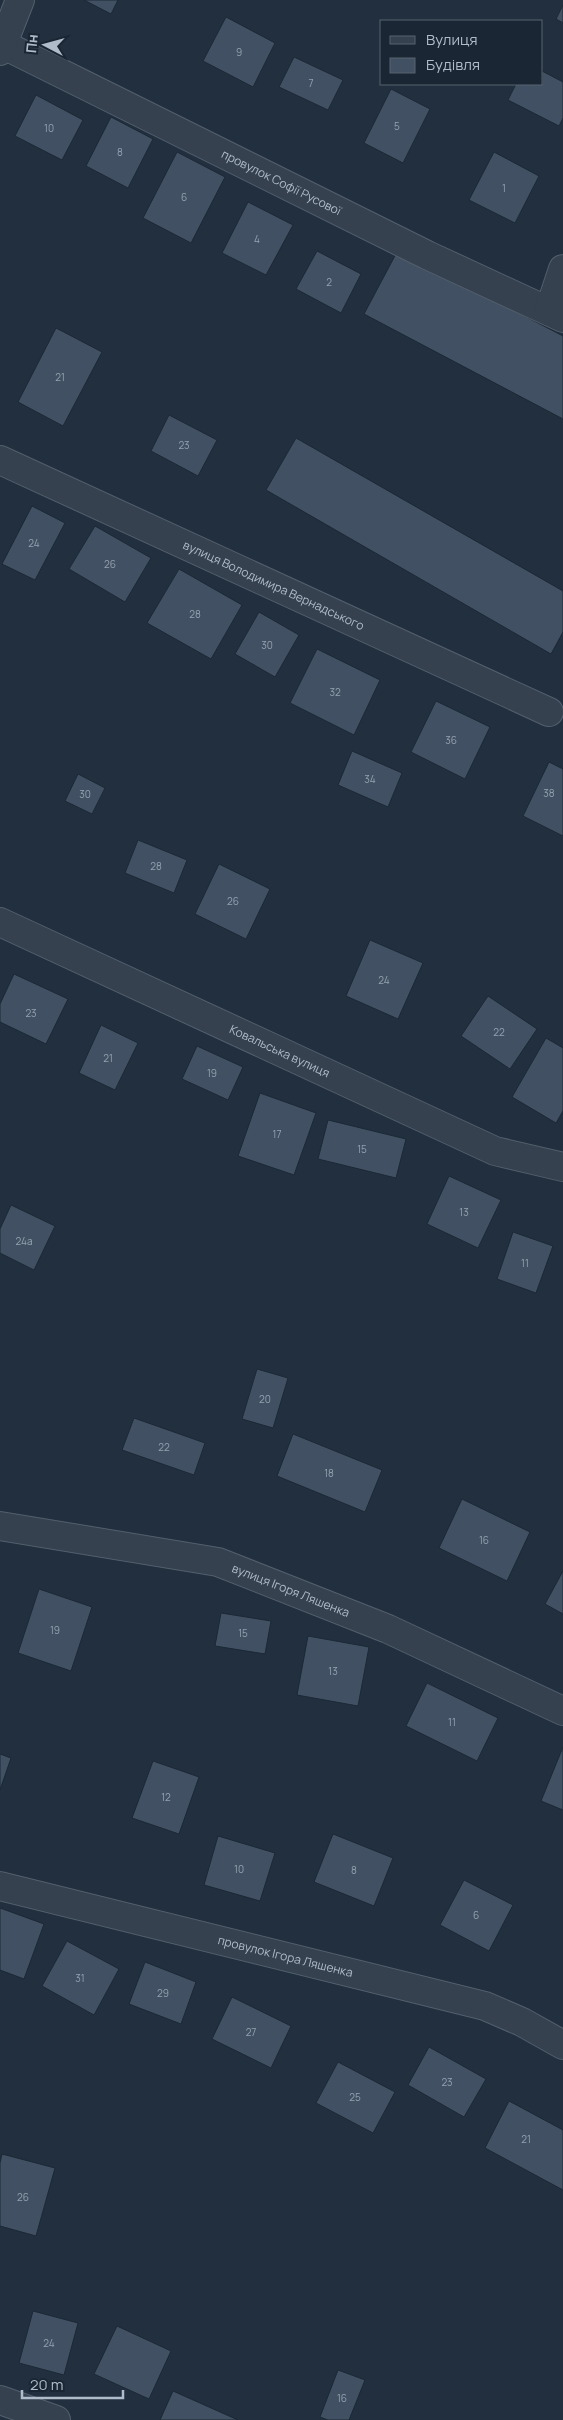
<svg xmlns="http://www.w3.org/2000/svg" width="563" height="2420" viewBox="0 0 563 2420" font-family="Manrope,sans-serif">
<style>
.building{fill:#415163;stroke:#1c2835}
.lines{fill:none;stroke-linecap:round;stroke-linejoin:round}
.minor-casing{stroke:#535f6c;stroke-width:30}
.minor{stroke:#35414f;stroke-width:28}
.labels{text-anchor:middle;stroke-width:4;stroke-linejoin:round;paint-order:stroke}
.number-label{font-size:10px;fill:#95a1b0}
.street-label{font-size:12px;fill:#b1bcca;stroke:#1a2633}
</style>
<rect width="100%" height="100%" fill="#212f3f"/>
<!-- building -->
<path class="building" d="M 84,0 L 118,0 L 111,14 Z
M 563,5 L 563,23 L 556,19 Z
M 226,17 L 275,43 L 253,87 L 203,61 Z
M 294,57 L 343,80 L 328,110 L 279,87 Z
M 542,71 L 563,82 L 563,118 L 559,126 L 508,100 L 516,84 L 542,84 Z
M 391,89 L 430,109 L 403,163 L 364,143 Z
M 36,95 L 83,120 L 62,160 L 15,136 Z
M 111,117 L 153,139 L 128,188 L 86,166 Z
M 177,152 L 225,177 L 191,243 L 143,218 Z
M 494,152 L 539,176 L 515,223 L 469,200 Z
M 248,202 L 293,225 L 266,275 L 222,253 Z
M 398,250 L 563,336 L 563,419 L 364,314 Z
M 317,251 L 361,274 L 341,313 L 296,289 Z
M 56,328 L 102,352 L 63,426 L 18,402 Z
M 169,415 L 217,440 L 198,476 L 151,451 Z
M 296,438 L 563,591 L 563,632 L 551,654 L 266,490 Z
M 32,506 L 65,523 L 35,580 L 2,564 Z
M 95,526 L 151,558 L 125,602 L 69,569 Z
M 179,569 L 242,605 L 211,659 L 147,623 Z
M 259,612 L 299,635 L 275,677 L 235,654 Z
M 317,649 L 380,680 L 354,735 L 290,703 Z
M 436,701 L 490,727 L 465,779 L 411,752 Z
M 352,751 L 402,773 L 388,807 L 338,785 Z
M 549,762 L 563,769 L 563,836 L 523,816 Z
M 78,774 L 105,788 L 92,814 L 65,801 Z
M 138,840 L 187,860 L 174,893 L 125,873 Z
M 219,864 L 270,889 L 246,939 L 195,914 Z
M 370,940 L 423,963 L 398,1019 L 346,996 Z
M 14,974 L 68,999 L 46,1044 L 0,1022 L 0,1004 Z
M 488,996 L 537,1029 L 510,1069 L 461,1036 Z
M 101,1025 L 138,1043 L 115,1090 L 79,1073 Z
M 546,1038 L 563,1048 L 563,1111 L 556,1123 L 512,1097 Z
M 197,1046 L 243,1067 L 228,1100 L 182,1079 Z
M 260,1093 L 316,1113 L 294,1175 L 238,1156 Z
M 328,1120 L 406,1139 L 396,1178 L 318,1159 Z
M 449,1176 L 501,1200 L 478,1248 L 427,1224 Z
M 11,1205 L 55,1226 L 34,1270 L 0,1253 L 0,1229 Z
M 513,1232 L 553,1246 L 536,1293 L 497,1279 Z
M 257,1369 L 288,1378 L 273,1428 L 242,1419 Z
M 134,1418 L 205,1443 L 194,1475 L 122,1450 Z
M 293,1434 L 382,1470 L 365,1512 L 277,1476 Z
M 462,1499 L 530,1532 L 507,1581 L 439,1548 Z
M 563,1571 L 563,1614 L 545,1604 Z
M 39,1589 L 92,1607 L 71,1671 L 18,1653 Z
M 221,1613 L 271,1621 L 265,1654 L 215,1646 Z
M 308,1636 L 369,1647 L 358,1706 L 297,1695 Z
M 427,1683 L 498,1718 L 477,1761 L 406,1726 Z
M 563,1747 L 563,1810 L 541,1801 Z
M 0,1754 L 11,1758 L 0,1790 Z
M 153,1761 L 199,1777 L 179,1834 L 132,1818 Z
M 333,1834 L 393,1858 L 374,1906 L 314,1882 Z
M 218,1836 L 275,1853 L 260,1901 L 204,1885 Z
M 464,1880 L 513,1905 L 489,1951 L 440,1925 Z
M 0,1908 L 44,1924 L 24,1979 L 0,1970 Z
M 67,1941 L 119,1969 L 94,2015 L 42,1986 Z
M 145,1962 L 196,1982 L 181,2024 L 129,2004 Z
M 232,1997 L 291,2026 L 271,2068 L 212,2039 Z
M 429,2047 L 486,2079 L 464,2117 L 408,2085 Z
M 338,2062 L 395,2092 L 373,2133 L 316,2103 Z
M 509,2101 L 563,2130 L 563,2190 L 485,2148 Z
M 2,2154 L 55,2168 L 36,2236 L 0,2226 L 0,2163 Z
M 33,2311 L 78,2323 L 64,2375 L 19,2363 Z
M 117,2326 L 171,2351 L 149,2399 L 94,2374 Z
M 338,2370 L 365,2380 L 349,2420 L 328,2420 L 320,2417 Z
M 173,2391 L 238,2420 L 160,2420 Z"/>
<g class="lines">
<!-- minor casing -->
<g class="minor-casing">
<g id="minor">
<path id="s1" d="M 0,43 L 427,255 L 563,318"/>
<path d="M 0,51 L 20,0"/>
<path d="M 549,311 L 563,269"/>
<path id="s2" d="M 0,460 L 549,712"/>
<path id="s3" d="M 0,922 L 495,1151 L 563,1167"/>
<path id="s4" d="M 0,1526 L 218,1562 L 388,1629 L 563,1711"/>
<path id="s5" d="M 0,1886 L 485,2006 L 522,2022 L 563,2045"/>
<path d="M 0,2400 L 56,2420"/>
</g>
</g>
<!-- minor -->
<use href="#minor" class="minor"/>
</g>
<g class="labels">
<!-- number labels -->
<g class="number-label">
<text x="239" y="56">9</text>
<text x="311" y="87">7</text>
<text x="397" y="130">5</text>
<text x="49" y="132">10</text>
<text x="120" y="156">8</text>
<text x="504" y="192">1</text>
<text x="184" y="201">6</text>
<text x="257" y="243">4</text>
<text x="329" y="286">2</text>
<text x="60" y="381">21</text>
<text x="184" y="449">23</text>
<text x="34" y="547">24</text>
<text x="110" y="568">26</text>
<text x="195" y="618">28</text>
<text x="267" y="649">30</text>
<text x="335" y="696">32</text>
<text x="451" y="744">36</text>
<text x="370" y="783">34</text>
<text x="549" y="797">38</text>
<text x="85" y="798">30</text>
<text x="156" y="870">28</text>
<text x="233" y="905">26</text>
<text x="384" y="984">24</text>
<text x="31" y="1017">23</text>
<text x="499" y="1036">22</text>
<text x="108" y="1062">21</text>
<text x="212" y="1077">19</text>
<text x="277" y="1138">17</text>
<text x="362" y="1153">15</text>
<text x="464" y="1216">13</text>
<text x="24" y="1245">24а</text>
<text x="525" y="1267">11</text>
<text x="265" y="1403">20</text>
<text x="164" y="1451">22</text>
<text x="329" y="1477">18</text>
<text x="484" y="1544">16</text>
<text x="55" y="1634">19</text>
<text x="243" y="1637">15</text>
<text x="333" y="1675">13</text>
<text x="452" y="1726">11</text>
<text x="166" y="1801">12</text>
<text x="239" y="1873">10</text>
<text x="354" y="1874">8</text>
<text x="476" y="1919">6</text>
<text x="80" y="1982">31</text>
<text x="163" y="1997">29</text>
<text x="251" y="2036">27</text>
<text x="447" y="2086">23</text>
<text x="355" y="2101">25</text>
<text x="526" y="2143">21</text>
<text x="23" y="2201">26</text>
<text x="49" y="2347">24</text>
<text x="342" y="2402">16</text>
</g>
<!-- street labels -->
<g class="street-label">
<text dy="4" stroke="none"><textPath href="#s1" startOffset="314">провулок Софії Русової</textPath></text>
<text dy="4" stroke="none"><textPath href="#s2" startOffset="301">вулиця Володимира Вернадського</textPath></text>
<text dy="4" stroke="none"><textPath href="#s3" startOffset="308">Ковальська вулиця</textPath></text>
<text dy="4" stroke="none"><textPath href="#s4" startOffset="299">вулиця Ігоря Ляшенка</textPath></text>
<text dy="4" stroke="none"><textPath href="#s5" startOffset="294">провулок Ігора Ляшенка</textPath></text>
</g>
</g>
<!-- legend -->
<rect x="380" y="20" width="162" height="65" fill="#1a2633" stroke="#56626f"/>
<rect x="390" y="36" width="25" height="8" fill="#35414f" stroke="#56626f"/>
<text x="426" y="45" font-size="15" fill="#b1bcca">Вулиця</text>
<rect x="390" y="58" width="25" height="15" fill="#415163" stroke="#56626f"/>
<text x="426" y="70" font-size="15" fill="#b1bcca">Будівля</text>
<!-- north arrow -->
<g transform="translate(45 45) rotate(276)" stroke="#1a2633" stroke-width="4" paint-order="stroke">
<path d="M0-4L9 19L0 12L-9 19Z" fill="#b1bcca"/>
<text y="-8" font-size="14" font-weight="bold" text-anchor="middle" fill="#b1bcca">Пн</text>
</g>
<!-- scale -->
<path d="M22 2390v8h101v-8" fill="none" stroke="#b1bcca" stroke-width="2.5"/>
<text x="30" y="2390" font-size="15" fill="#b1bcca" stroke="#1a2633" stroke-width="4" paint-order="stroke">20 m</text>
</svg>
